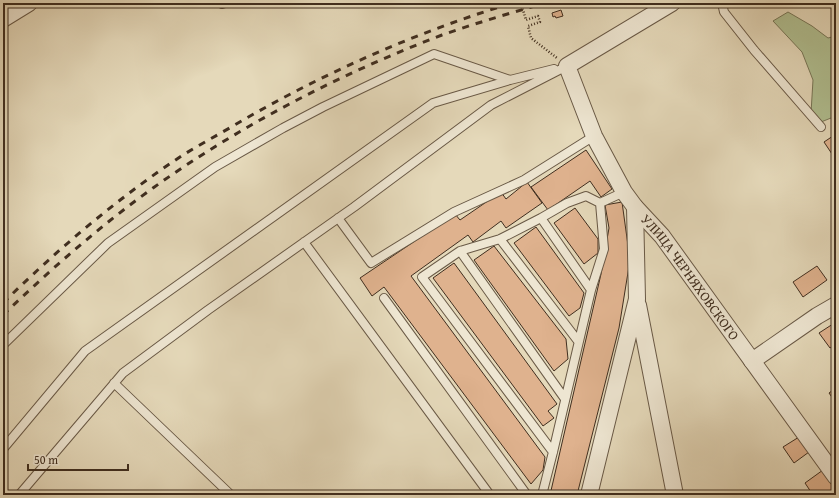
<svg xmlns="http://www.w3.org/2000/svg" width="839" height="498" viewBox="0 0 839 498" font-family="'Gentium Book Plus',serif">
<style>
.green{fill:#b1c092;stroke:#787758}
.building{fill:#dfb28e;stroke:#402e1f}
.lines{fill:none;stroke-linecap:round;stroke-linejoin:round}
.service-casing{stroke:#695946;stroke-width:10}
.minor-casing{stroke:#695946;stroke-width:18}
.path{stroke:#402e1f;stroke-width:2.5;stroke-dasharray:1 2;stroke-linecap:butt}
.service{stroke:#eee6d2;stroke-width:8}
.minor{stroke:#eee6d2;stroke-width:16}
.rail{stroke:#402e1f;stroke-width:3;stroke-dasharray:7 7;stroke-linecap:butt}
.labels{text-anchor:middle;stroke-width:3;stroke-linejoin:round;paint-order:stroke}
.street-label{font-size:14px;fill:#402e1f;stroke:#eee6d2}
</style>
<rect width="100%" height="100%" fill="#e5d9ba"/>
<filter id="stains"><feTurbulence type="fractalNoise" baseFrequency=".005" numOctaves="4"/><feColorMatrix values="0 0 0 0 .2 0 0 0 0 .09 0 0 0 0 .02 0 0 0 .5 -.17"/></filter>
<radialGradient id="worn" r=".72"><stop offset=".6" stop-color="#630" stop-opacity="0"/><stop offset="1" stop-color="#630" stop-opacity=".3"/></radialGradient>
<!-- green -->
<path class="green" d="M 788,12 L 812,26 L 828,38 L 836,36 L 836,116 L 816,124 L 811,113 L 813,80 L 802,52 L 773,21 Z"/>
<!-- building -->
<path class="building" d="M 561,10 L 563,16 L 556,18 L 555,16 L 553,17 L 552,13 Z
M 836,134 L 836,160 L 824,142 Z
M 586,150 L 612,189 L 601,197 L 590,181 L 548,210 L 531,187 Z
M 527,182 L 542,203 L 506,228 L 501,221 L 473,242 L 468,235 L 411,276 L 545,457 L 543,470 L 531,484 L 384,287 L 372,296 L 360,278 L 455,214 L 460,220 L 501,192 L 506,199 Z
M 622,202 L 630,260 L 619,328 L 577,495 L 550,495 L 601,274 L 609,228 L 605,205 Z
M 575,208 L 598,239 L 598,253 L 584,264 L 554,223 Z
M 536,227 L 584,293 L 580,308 L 569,316 L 514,243 Z
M 494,246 L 566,339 L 568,359 L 554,371 L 474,260 Z
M 454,263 L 557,404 L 548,411 L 554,418 L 543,426 L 433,278 Z
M 817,266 L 827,280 L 803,297 L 793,282 Z
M 836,322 L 836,344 L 830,348 L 819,333 Z
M 836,388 L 836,403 L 829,393 Z
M 799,437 L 809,452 L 794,463 L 783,447 Z
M 823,470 L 836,488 L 826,495 L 813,495 L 805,483 Z"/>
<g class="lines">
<!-- service casing -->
<g class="service-casing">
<path id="service" d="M 221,3 L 222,4 L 225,3
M 722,3 L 724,12 L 754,50 L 821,127
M 338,218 L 371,263 L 454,212 L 524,180 L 594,136
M 541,218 L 591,290
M 500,239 L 578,341
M 304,242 L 490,495
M 460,251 L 565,399
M 384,298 L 527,495
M 3,345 L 108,243 L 215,167 L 283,128 L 323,107 L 434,54 L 510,80
M 114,383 L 231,495
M 3,449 L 85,351 L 433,103 L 510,80 L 554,69
M 553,452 L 422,277 L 460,251 L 500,239 L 541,218 L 567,203 L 586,196 L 600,203
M 19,495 L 123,373 L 208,310 L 354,207 L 491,105 L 567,66
M 542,495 L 553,452 L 591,290 L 604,249 L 600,203 L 624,192"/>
</g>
<!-- minor casing -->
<g class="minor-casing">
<g id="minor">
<path id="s1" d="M 672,3 L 567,66 L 594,136 L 624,192 L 635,207 L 662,236 L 836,477"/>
<path d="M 3,19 L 29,3"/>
<path d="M 638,305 L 675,495"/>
<path d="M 752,361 L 817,316 L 836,305"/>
<path d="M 589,495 L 637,299 L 635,207"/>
</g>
</g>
<!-- path -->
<path class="path" d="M 521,3 L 526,20 L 538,16 L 540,22 L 528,26 L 531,38 L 557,58"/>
<!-- service -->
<use href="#service" class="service"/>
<!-- minor -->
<use href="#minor" class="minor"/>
<!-- rail -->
<path class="rail" d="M 3,303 C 58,249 119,197 183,155 C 199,145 216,136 233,126 C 321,74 414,33 512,3
M 3,315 C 50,270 100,226 153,188 C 241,125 342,73 442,35 C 476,23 511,13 545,3"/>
</g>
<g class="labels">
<!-- street labels -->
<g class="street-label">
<text dy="5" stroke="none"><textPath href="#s1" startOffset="369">УЛИЦА ЧЕРНЯХОВСКОГО</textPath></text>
</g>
</g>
<!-- margin -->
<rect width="839" height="498" fill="none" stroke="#e5d9ba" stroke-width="16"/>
<rect x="4" y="4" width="831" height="490" fill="none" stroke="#402e1f" stroke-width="2"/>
<rect x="8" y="8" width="823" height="482" fill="none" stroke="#402e1f"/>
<!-- scale -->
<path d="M28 464v6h100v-6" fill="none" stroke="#402e1f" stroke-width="2"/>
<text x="34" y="464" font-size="12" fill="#402e1f" stroke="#eee6d2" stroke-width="3" paint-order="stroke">50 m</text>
<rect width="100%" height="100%" filter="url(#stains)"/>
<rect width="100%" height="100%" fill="url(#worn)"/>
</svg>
